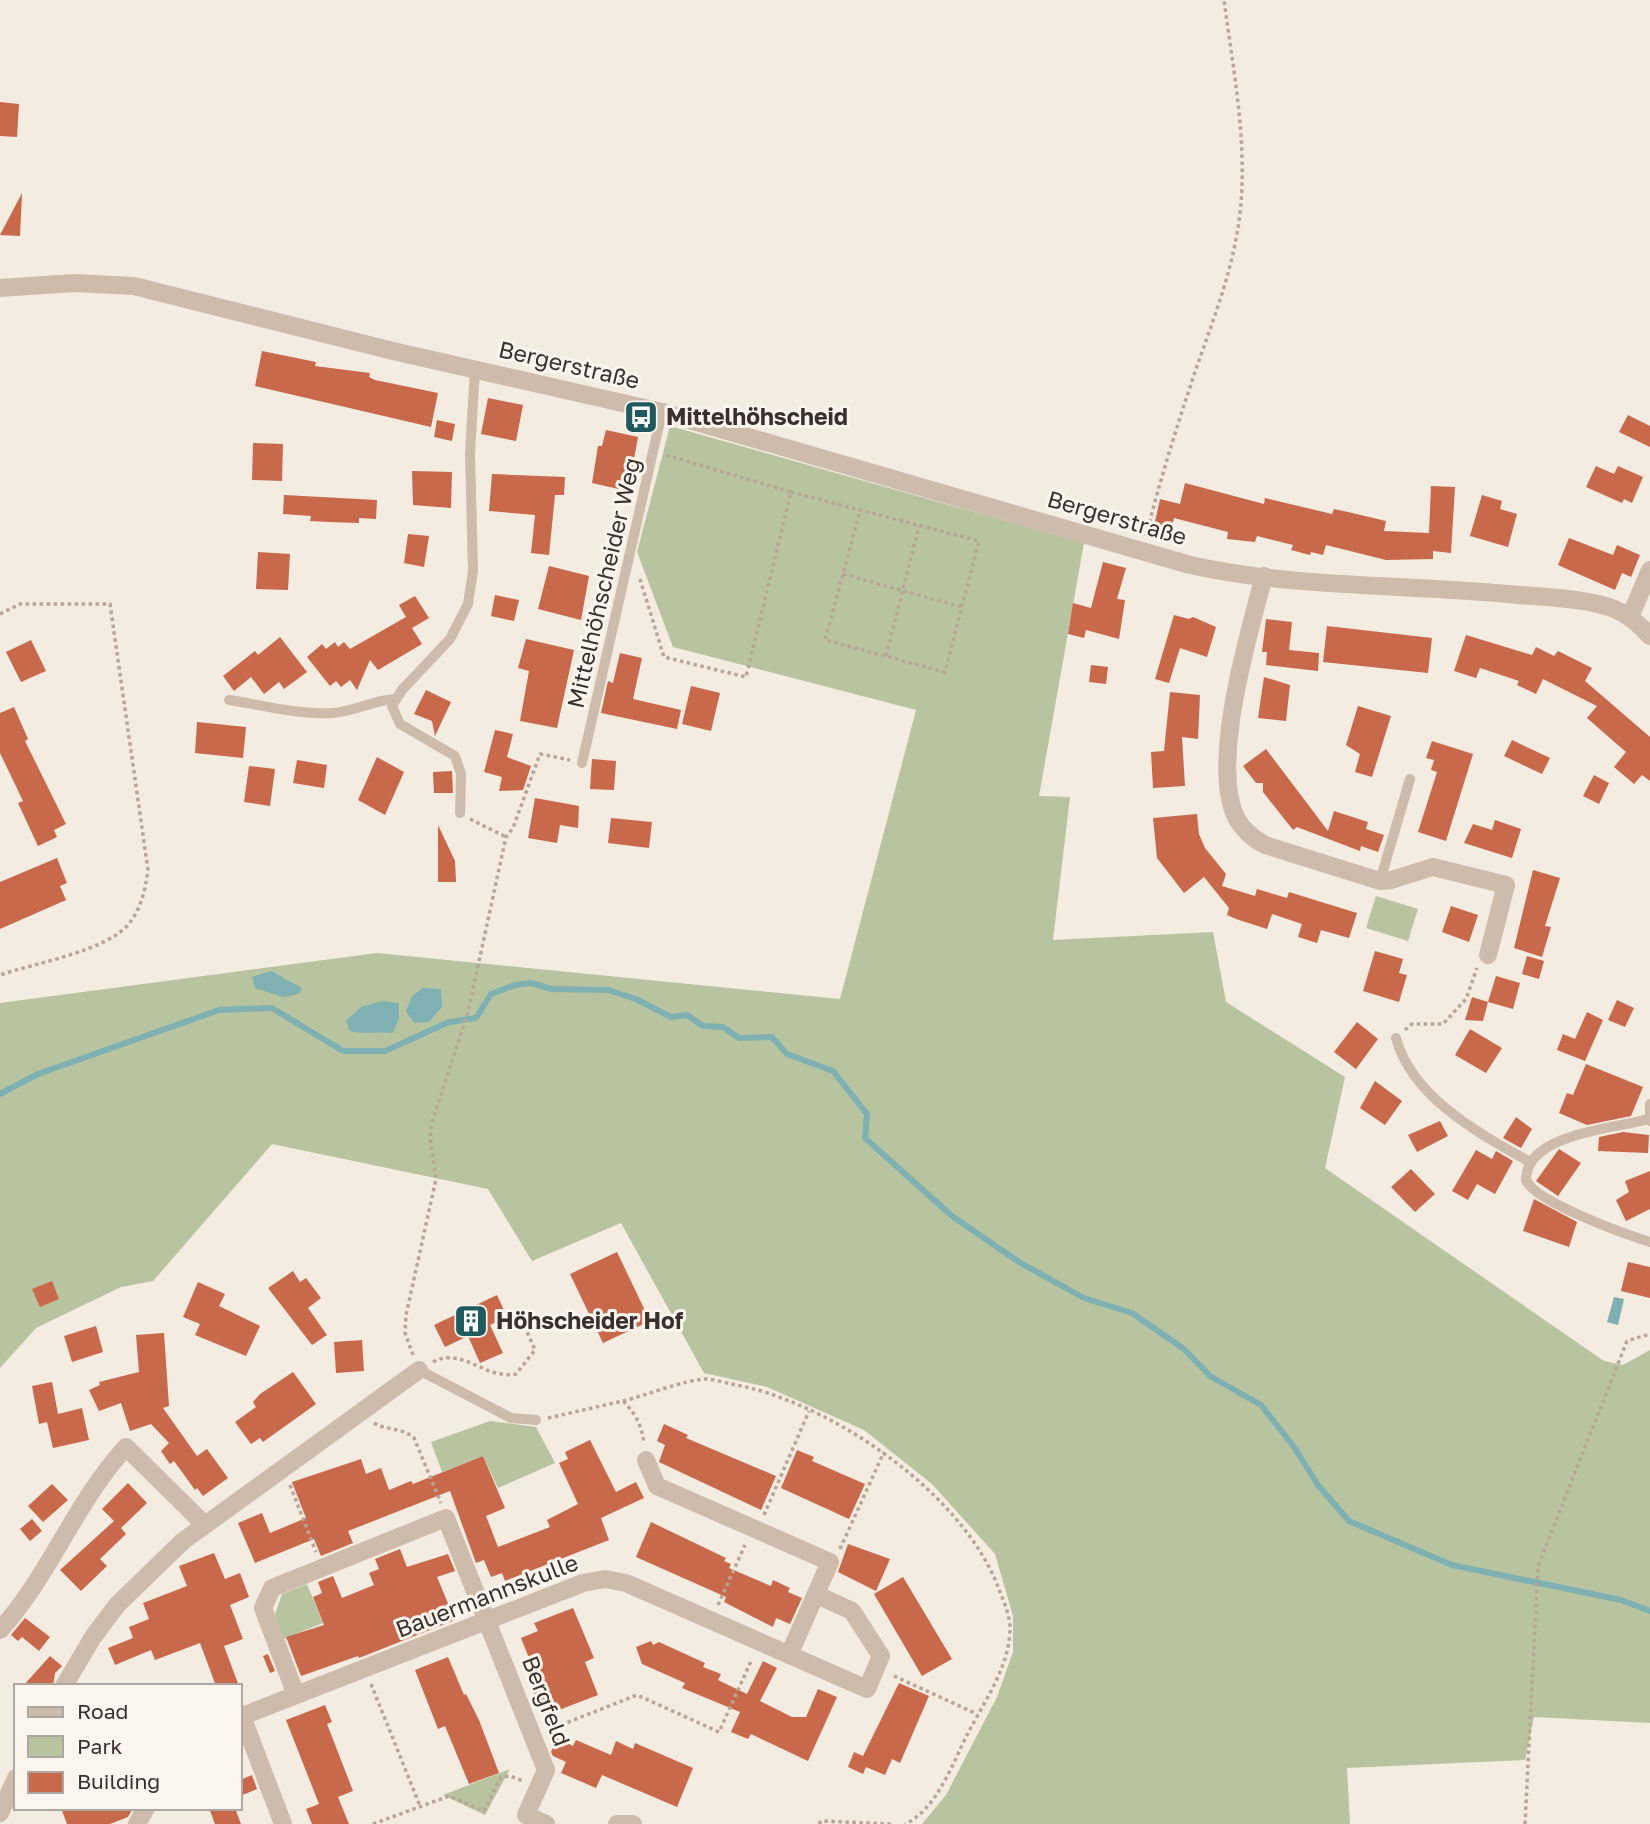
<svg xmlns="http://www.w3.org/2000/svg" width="1650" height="1824" viewBox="0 0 1650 1824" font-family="'Golos Text',sans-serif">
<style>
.green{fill:#b8c4a0}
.water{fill:#7fb0b2}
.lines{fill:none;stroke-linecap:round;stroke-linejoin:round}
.stream{stroke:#7fb0b2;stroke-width:6}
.building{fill:#c8694b}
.path{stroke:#b9a596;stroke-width:3.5;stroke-dasharray:3.5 3.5;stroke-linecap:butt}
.service{stroke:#cdbbac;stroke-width:10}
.minor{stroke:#cdbbac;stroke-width:18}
.tertiary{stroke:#cdbbac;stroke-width:18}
.labels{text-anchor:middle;stroke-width:6;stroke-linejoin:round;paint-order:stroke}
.street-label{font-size:23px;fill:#3b302b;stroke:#fbf5ee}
.poi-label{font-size:23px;font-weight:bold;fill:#3b302b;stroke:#fbf5ee;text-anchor:start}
</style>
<rect width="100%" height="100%" fill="#f4ebe1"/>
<!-- green -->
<path class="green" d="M 670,426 L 1084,543 L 1039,796 L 1070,797 L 1053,940 L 1213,932 L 1226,1002 L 1345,1077 L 1325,1168 L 1604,1361 L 1623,1365 L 1650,1350 L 1650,1723 L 1534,1717 L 1525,1760 L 1347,1768 L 1350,1824 L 922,1824 L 946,1795 L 997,1697 L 1013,1652 L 1013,1616 L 995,1554 L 932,1484 L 864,1430 L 767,1387 L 704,1373 L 621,1223 L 532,1261 L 488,1189 L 272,1144 L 153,1281 L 121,1287 L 36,1328 L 0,1368 L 0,1003 L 377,953 L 840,999 L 916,710 L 673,647 L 637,552 Z
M 1376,896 L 1418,909 L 1408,941 L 1366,928 Z
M 490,1421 L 536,1427 L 555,1463 L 498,1488 L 483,1456 L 442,1472 L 431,1442 Z
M 307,1584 L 323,1623 L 283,1639 L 275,1614 L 282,1594 Z
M 510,1769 L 485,1815 L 443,1795 Z"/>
<!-- water -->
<path class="water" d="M 271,971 L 302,988 L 299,994 L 283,997 L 255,988 L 252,977 Z
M 423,988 L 441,989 L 442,1007 L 429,1022 L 414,1023 L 406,1011 L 412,996 Z
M 382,1001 L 399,1003 L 399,1018 L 393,1033 C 377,1031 365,1035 350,1031 L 346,1021 L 361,1007 Z
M 1614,1297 L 1624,1299 L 1618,1325 L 1607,1322 Z"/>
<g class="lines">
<!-- stream -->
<path class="stream" d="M 0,1094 L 38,1074 L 219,1010 L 272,1008 L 343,1051 L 385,1051 L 449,1022 L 476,1018 L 491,994 L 515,985 L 531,983 L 552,989 L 608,990 L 636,999 L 671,1017 L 687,1015 L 703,1026 L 723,1027 L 739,1038 L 772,1037 L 787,1054 L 833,1071 L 867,1114 L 865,1138 L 952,1216 L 1019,1262 L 1084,1298 L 1132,1313 L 1184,1349 L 1210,1376 L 1261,1405 L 1294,1447 L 1318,1485 L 1349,1521 L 1452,1565 L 1621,1600 L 1650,1611"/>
</g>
<!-- building -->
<path class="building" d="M 0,102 L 19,104 L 17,137 L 0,136 Z
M 22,193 L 20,236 L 0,235 Z
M 262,351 L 316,362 L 315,366 L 370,373 L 369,377 L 375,380 L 438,393 L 431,427 L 255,386 Z
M 488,398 L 523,405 L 516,441 L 481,434 Z
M 1628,415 L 1650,426 L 1650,447 L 1619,432 Z
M 437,420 L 455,424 L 452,441 L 434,437 Z
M 606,430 L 638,437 L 631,476 L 626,475 L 623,490 L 592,483 L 598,446 L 602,446 Z
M 253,443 L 283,444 L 282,481 L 252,480 Z
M 1596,466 L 1614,474 L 1618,466 L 1643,477 L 1632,503 L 1624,499 L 1622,503 L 1586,487 Z
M 412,471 L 452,472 L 451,508 L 413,505 Z
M 492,474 L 565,477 L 564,495 L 555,495 L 549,555 L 531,553 L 535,515 L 489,511 Z
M 1185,483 L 1264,504 L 1265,498 L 1332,514 L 1334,509 L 1348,512 L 1386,521 L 1384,531 L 1429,533 L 1431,486 L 1455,487 L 1451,553 L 1433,551 L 1433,559 L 1386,560 L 1326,545 L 1323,555 L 1311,552 L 1310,555 L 1291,550 L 1293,545 L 1257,536 L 1255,542 L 1227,539 L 1228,532 L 1174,518 L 1171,530 L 1154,526 L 1160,499 L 1180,504 Z
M 284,495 L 377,500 L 376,519 L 359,518 L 359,523 L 329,522 L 310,521 L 311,516 L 283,514 Z
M 1482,495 L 1502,501 L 1500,509 L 1517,514 L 1508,547 L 1470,536 Z
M 408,534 L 429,536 L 424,567 L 404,563 Z
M 1569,538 L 1613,555 L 1617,545 L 1640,555 L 1631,577 L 1622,573 L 1615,590 L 1558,565 Z
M 258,552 L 290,554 L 288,590 L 256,589 Z
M 1103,562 L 1126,568 L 1117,599 L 1125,600 L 1119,639 L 1086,630 L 1084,638 L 1068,634 L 1073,603 L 1091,608 Z
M 549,566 L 589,576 L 581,620 L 538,609 Z
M 495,595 L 519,600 L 514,621 L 491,616 Z
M 415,596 L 429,618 L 412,628 L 422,644 L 378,670 L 370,660 L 357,690 L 350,680 L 341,687 L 336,681 L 330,686 L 307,657 L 322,644 L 326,649 L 335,642 L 338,647 L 344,642 L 350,649 L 406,617 L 399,605 Z
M 1174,615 L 1189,619 L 1193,617 L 1216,627 L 1207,657 L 1180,648 L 1169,683 L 1155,679 Z
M 1266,619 L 1292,622 L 1289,650 L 1319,653 L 1318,671 L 1266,665 L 1267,652 L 1262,652 Z
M 1327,626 L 1432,638 L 1428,673 L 1323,662 Z
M 1466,635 L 1532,655 L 1536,647 L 1554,656 L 1558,651 L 1592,668 L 1585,681 L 1650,737 L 1650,781 L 1642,775 L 1634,784 L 1614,767 L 1626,752 L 1587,718 L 1597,706 L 1543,679 L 1536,694 L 1517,685 L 1519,681 L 1480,668 L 1476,678 L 1454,671 Z
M 280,637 L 307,672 L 284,689 L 279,682 L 264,694 L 251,677 L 234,691 L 223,676 L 255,651 L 258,655 Z
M 526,639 L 574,650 L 557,728 L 520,721 L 529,671 L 518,668 Z
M 31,640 L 46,671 L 21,682 L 6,652 Z
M 620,653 L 642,658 L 633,699 L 681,710 L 677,729 L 601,713 L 608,681 L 613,683 Z
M 1091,665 L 1108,667 L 1106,684 L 1089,682 Z
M 1264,677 L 1290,685 L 1286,721 L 1258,718 Z
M 691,686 L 720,693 L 711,731 L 682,724 Z
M 426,690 L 451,702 L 435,736 L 432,721 L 414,714 Z
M 1170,692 L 1200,695 L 1198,739 L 1182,737 L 1185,786 L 1153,788 L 1151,752 L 1164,751 Z
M 1358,706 L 1391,716 L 1372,777 L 1355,772 L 1360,754 L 1346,745 Z
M 14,707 L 28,739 L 25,741 L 66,824 L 54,830 L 57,837 L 38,846 L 18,803 L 23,801 L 0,753 L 0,713 Z
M 197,722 L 246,727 L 243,758 L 195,753 Z
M 495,730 L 513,734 L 507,757 L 531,766 L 523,790 L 499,791 L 502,777 L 484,772 Z
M 1512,740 L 1550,758 L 1542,774 L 1504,756 Z
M 1432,741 L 1473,754 L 1446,841 L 1418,832 L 1437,772 L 1431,770 L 1434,760 L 1426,758 Z
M 1266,749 L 1328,831 L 1334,811 L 1368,822 L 1366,829 L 1384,835 L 1378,852 L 1361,846 L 1360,851 L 1297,827 L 1293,830 L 1263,792 L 1263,783 L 1256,783 L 1243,766 Z
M 377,757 L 404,772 L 385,815 L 358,800 Z
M 592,759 L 616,761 L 614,790 L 590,789 Z
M 297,760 L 327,765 L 324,788 L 293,783 Z
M 249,766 L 275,769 L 270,806 L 244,802 Z
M 452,771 L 453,793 L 434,793 L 433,772 Z
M 1594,775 L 1609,783 L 1599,804 L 1583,796 Z
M 535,798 L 579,806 L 578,828 L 560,825 L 557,843 L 528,838 Z
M 1197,814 L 1199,834 L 1205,848 L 1226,874 L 1222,886 L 1255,896 L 1257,889 L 1287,898 L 1289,892 L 1357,913 L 1349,938 L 1321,930 L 1317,943 L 1298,937 L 1302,924 L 1272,914 L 1267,929 L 1236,919 L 1227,915 L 1229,908 L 1204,877 L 1184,893 L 1157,858 L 1153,818 Z
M 611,818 L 652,822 L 649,848 L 608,843 Z
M 1495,820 L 1521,829 L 1512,858 L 1464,843 L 1473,824 L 1492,830 Z
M 438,825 L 455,861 L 456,882 L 438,882 Z
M 57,858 L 67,883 L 60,886 L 66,900 L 0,929 L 0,882 Z
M 1533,870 L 1560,878 L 1545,926 L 1551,927 L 1542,957 L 1514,948 Z
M 1451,906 L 1478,915 L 1469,942 L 1442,932 Z
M 1375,951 L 1403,959 L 1399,973 L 1407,975 L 1399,1002 L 1363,991 Z
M 1527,956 L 1544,961 L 1539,979 L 1522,974 Z
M 1496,976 L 1520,983 L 1513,1009 L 1488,1002 Z
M 1472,997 L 1488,1002 L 1483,1021 L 1465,1020 Z
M 1617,1000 L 1634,1008 L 1625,1027 L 1608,1020 Z
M 1587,1012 L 1603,1020 L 1585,1061 L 1557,1050 L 1563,1034 L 1575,1039 Z
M 1357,1022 L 1378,1039 L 1356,1069 L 1334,1052 Z
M 1470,1029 L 1502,1048 L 1486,1073 L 1455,1055 Z
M 1586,1064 L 1643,1087 L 1631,1116 L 1587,1125 L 1559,1113 L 1567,1093 L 1573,1095 Z
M 1375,1081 L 1402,1101 L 1385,1125 L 1360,1108 Z
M 1516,1117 L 1532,1129 L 1521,1148 L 1503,1138 Z
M 1440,1121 L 1448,1136 L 1417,1152 L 1408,1135 Z
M 1623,1132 L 1649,1135 L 1648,1153 L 1598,1151 L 1599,1137 Z
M 1559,1149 L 1581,1163 L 1558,1196 L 1536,1181 Z
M 1476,1150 L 1492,1159 L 1496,1151 L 1513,1161 L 1495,1194 L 1477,1184 L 1468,1200 L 1452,1191 Z
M 1411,1169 L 1435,1194 L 1415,1212 L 1391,1187 Z
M 1650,1171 L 1650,1209 L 1626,1221 L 1616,1200 L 1629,1192 L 1625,1181 Z
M 1534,1199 L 1577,1222 L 1569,1247 L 1523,1231 Z
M 617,1252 L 650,1321 L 603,1343 L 570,1274 Z
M 1628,1262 L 1650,1267 L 1650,1298 L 1621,1291 Z
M 293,1271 L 300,1282 L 306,1278 L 321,1298 L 308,1308 L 327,1335 L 312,1345 L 268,1288 Z
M 52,1281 L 59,1299 L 40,1307 L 32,1289 Z
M 198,1282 L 225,1294 L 219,1306 L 260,1326 L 246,1356 L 195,1335 L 200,1324 L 183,1317 Z
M 497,1295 L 507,1317 L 490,1325 L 503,1353 L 480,1363 L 468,1336 L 445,1347 L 434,1325 Z
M 96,1326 L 103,1352 L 72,1362 L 64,1336 Z
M 164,1333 L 169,1406 L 163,1408 L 197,1456 L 207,1449 L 228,1478 L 203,1496 L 197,1488 L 195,1490 L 174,1461 L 170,1464 L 161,1451 L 169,1443 L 151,1424 L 130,1431 L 121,1403 L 99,1411 L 89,1390 L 100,1385 L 99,1382 L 139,1372 L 136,1335 Z
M 362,1340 L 364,1371 L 336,1373 L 334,1342 Z
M 293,1372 L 316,1404 L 263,1442 L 260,1438 L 251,1444 L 235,1422 L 256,1407 L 253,1402 L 260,1394 Z
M 52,1382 L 58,1414 L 82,1408 L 89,1440 L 53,1448 L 47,1422 L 39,1424 L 32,1386 Z
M 664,1424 L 688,1435 L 686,1438 L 776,1476 L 761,1510 L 659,1462 L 665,1445 L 657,1441 Z
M 590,1440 L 616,1492 L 636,1482 L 644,1498 L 601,1518 L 609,1540 L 505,1581 L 502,1573 L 491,1577 L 484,1560 L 476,1563 L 450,1491 L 348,1531 L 353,1543 L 321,1556 L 314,1539 L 255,1563 L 238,1523 L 262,1513 L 270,1533 L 306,1518 L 292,1482 L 361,1459 L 366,1474 L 381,1468 L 389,1490 L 411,1481 L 413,1484 L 483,1456 L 505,1508 L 486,1516 L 498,1547 L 550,1527 L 547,1520 L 578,1504 L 559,1463 L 568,1459 L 565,1452 Z
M 797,1450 L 814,1457 L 812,1461 L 865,1484 L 849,1519 L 781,1488 Z
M 128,1483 L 147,1503 L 121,1528 L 126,1534 L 100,1559 L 107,1566 L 81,1591 L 60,1570 L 114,1521 L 102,1509 Z
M 52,1484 L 68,1500 L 43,1522 L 28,1506 Z
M 32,1519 L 42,1531 L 30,1541 L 20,1529 Z
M 651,1522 L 726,1558 L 724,1561 L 731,1564 L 729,1568 L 771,1586 L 773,1580 L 790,1588 L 788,1592 L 802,1598 L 790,1624 L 776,1618 L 773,1627 L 724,1602 L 726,1597 L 636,1557 Z
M 848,1544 L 890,1559 L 876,1591 L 838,1572 Z
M 400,1549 L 407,1567 L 448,1554 L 455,1571 L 437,1577 L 455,1620 L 359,1658 L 358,1656 L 301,1676 L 286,1637 L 324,1625 L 313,1597 L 322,1593 L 318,1582 L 333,1576 L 342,1598 L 374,1585 L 369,1573 L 379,1569 L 375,1559 Z
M 214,1553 L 225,1579 L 240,1573 L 249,1597 L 230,1605 L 243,1639 L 224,1646 L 239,1686 L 216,1686 L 200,1643 L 155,1660 L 151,1650 L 115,1665 L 108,1648 L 133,1638 L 129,1627 L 149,1619 L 143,1603 L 187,1586 L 179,1566 Z
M 903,1577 L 952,1659 L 922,1676 L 874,1594 Z
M 573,1608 L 594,1658 L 585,1662 L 598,1695 L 559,1710 L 556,1702 L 539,1709 L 532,1692 L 541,1688 L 521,1638 L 538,1631 L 534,1623 Z
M 25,1618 L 50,1637 L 39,1651 L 22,1637 L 18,1641 L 11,1635 Z
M 651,1641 L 653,1645 L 659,1642 L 705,1663 L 703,1667 L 721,1674 L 718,1680 L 747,1694 L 763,1661 L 777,1668 L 760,1701 L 792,1717 L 806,1717 L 818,1689 L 837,1697 L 808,1761 L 751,1734 L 748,1739 L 731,1732 L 740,1712 L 682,1688 L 685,1683 L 642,1664 L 636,1647 Z
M 268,1654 L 275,1671 L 270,1673 L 263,1656 Z
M 50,1656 L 62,1666 L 55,1673 L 53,1686 L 23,1686 Z
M 448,1657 L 464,1695 L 466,1694 L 479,1720 L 499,1773 L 469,1784 L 445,1726 L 438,1729 L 415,1670 Z
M 899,1683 L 929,1696 L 900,1763 L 892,1759 L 885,1775 L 866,1767 L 863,1774 L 848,1767 L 854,1752 L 863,1756 Z
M 325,1705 L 332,1722 L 327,1724 L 353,1791 L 338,1797 L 349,1824 L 312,1824 L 306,1809 L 319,1804 L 286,1720 Z
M 557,1738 L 573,1746 L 576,1740 L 611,1755 L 616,1741 L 633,1749 L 635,1743 L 693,1768 L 677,1807 L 602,1775 L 596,1788 L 561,1773 L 566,1762 L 553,1756 L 551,1752 Z
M 252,1775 L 257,1789 L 240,1796 L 240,1780 Z
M 61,1808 L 133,1808 L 128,1817 L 110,1824 L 67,1824 Z
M 209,1808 L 235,1808 L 241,1824 L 215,1824 Z"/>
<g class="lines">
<!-- path -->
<path class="path" d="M 791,492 L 979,541 L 945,672 L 825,640 L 860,511
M 1146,536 C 1160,480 1177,426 1195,372 C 1213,320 1234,268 1240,213 C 1248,143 1233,69 1224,0
M 843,574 L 962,607
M 640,579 L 664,657 L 746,677 L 791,492 L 666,455
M 0,614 L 20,604 L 110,604 L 148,870 C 145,891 141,910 127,926 C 102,952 35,963 0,975
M 886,656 L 919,526
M 470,819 L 506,837
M 1405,1030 L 1412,1024 L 1443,1024 L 1466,999 L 1477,968
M 413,1355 L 405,1333 L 406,1315 L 436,1179 L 430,1137 L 433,1119 L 468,1012 L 506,837 L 513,828 L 540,754 L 570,760
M 433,1362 C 462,1346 485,1380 516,1374 L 535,1350 L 522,1320
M 623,1401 C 647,1395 681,1381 705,1379 C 713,1379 723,1382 731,1384 C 828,1400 963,1493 998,1587 C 1003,1600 1010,1614 1010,1628 C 1010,1666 984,1702 967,1735 C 952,1765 936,1810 905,1824
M 548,1418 L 623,1401 C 636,1414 642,1426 644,1444
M 374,1423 C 387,1431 402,1427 414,1438 L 441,1503
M 290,1485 L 316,1552
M 764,1515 L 809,1411
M 840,1549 L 884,1452
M 718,1605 L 745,1545
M 894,1676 L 977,1714
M 371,1684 L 420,1806
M 548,1730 L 637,1695 L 719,1732 L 752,1659
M 373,1824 L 449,1796 L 484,1811 L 501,1777 L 510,1776 L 523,1781
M 819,1824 L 821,1821 L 892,1824
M 1525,1824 L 1538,1566 L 1627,1341 L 1650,1334"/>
<!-- service -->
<path class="service" d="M 229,700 C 262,705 298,715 332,713 C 354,712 373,700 395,699
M 582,763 L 662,412
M 460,813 L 461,774 L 455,756 L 400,724 L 392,706 L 402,690 L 450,639 L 468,604 L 473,571 L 470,453 L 475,369
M 1380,881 L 1410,779
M 1396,1038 C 1412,1098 1480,1134 1530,1162
M 1650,1104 L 1650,1121
M 1648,1119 C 1615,1129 1526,1133 1526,1180 C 1535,1202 1625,1234 1650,1242
M 419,1370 L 511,1418 L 536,1420"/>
<!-- minor -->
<path class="minor" d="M 1264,576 C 1249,633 1211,760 1235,815 C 1240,827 1253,839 1265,845 L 1380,881 L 1391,880 L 1433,867 L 1506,885 L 1488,955
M 1630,617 L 1650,570
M 646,1460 L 657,1486 L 830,1562 L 789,1655
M 0,1630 C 50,1575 76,1501 126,1447 L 205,1525
M 64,1686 L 93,1637 L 117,1605 L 183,1541 L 419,1370
M 296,1695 L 263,1608 L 272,1588 L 446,1518 L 546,1770 L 526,1815 L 546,1824
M 242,1716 L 283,1824
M 240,1717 L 583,1583 L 605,1579 L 626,1583 L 867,1689 L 881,1656 L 852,1611 L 817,1595
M 0,1813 L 16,1778
M 137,1824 L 146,1808
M 617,1824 L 633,1824"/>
<!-- tertiary -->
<path class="tertiary" d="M 0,288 L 74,283 L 134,286 L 393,351 L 662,412 L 1190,565 C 1294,588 1402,584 1507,594 C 1538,597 1572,597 1602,605 C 1623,610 1636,621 1650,636"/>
</g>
<!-- icons -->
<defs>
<g id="bus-square" transform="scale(1.75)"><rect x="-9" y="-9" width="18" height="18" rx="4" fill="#1f5a5e" stroke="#fbf5ee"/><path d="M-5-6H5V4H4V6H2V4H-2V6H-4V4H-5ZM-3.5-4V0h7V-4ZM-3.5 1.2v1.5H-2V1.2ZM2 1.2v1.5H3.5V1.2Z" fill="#fff"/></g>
<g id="building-square" transform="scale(1.75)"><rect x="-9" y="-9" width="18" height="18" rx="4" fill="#1f5a5e" stroke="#fbf5ee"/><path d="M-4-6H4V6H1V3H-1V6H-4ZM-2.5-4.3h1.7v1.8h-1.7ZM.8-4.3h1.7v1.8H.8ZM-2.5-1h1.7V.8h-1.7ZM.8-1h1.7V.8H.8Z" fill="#fff"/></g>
</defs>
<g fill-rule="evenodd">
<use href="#bus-square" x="641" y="417"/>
<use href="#building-square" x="471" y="1321"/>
</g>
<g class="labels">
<!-- street labels -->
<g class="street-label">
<text transform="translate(569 365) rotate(13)" y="8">Bergerstraße</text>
<text transform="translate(1117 518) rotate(16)" y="8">Bergerstraße</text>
<text transform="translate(604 583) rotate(-77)" y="8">Mittelhöhscheider Weg</text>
<text transform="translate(487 1596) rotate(-21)" y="8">Bauermannskulle</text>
<text transform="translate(546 1701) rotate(69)" y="8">Bergfeld</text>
</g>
<!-- poi labels -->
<g class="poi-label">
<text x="666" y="425">Mittelhöhscheid</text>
<text x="496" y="1329">Höhscheider Hof</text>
</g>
</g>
<!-- legend -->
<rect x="14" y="1684" width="228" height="126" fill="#fbf5ee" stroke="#aea6a0" stroke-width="2"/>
<rect x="28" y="1707" width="35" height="10" fill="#cdbbac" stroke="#aea6a0" stroke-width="2"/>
<text x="77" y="1719" font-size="21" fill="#3b302b">Road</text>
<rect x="28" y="1736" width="35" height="21" fill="#b8c4a0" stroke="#aea6a0" stroke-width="2"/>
<text x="77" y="1754" font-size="21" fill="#3b302b">Park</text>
<rect x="28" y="1772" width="35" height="21" fill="#c8694b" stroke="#aea6a0" stroke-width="2"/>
<text x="77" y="1789" font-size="21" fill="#3b302b">Building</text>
</svg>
